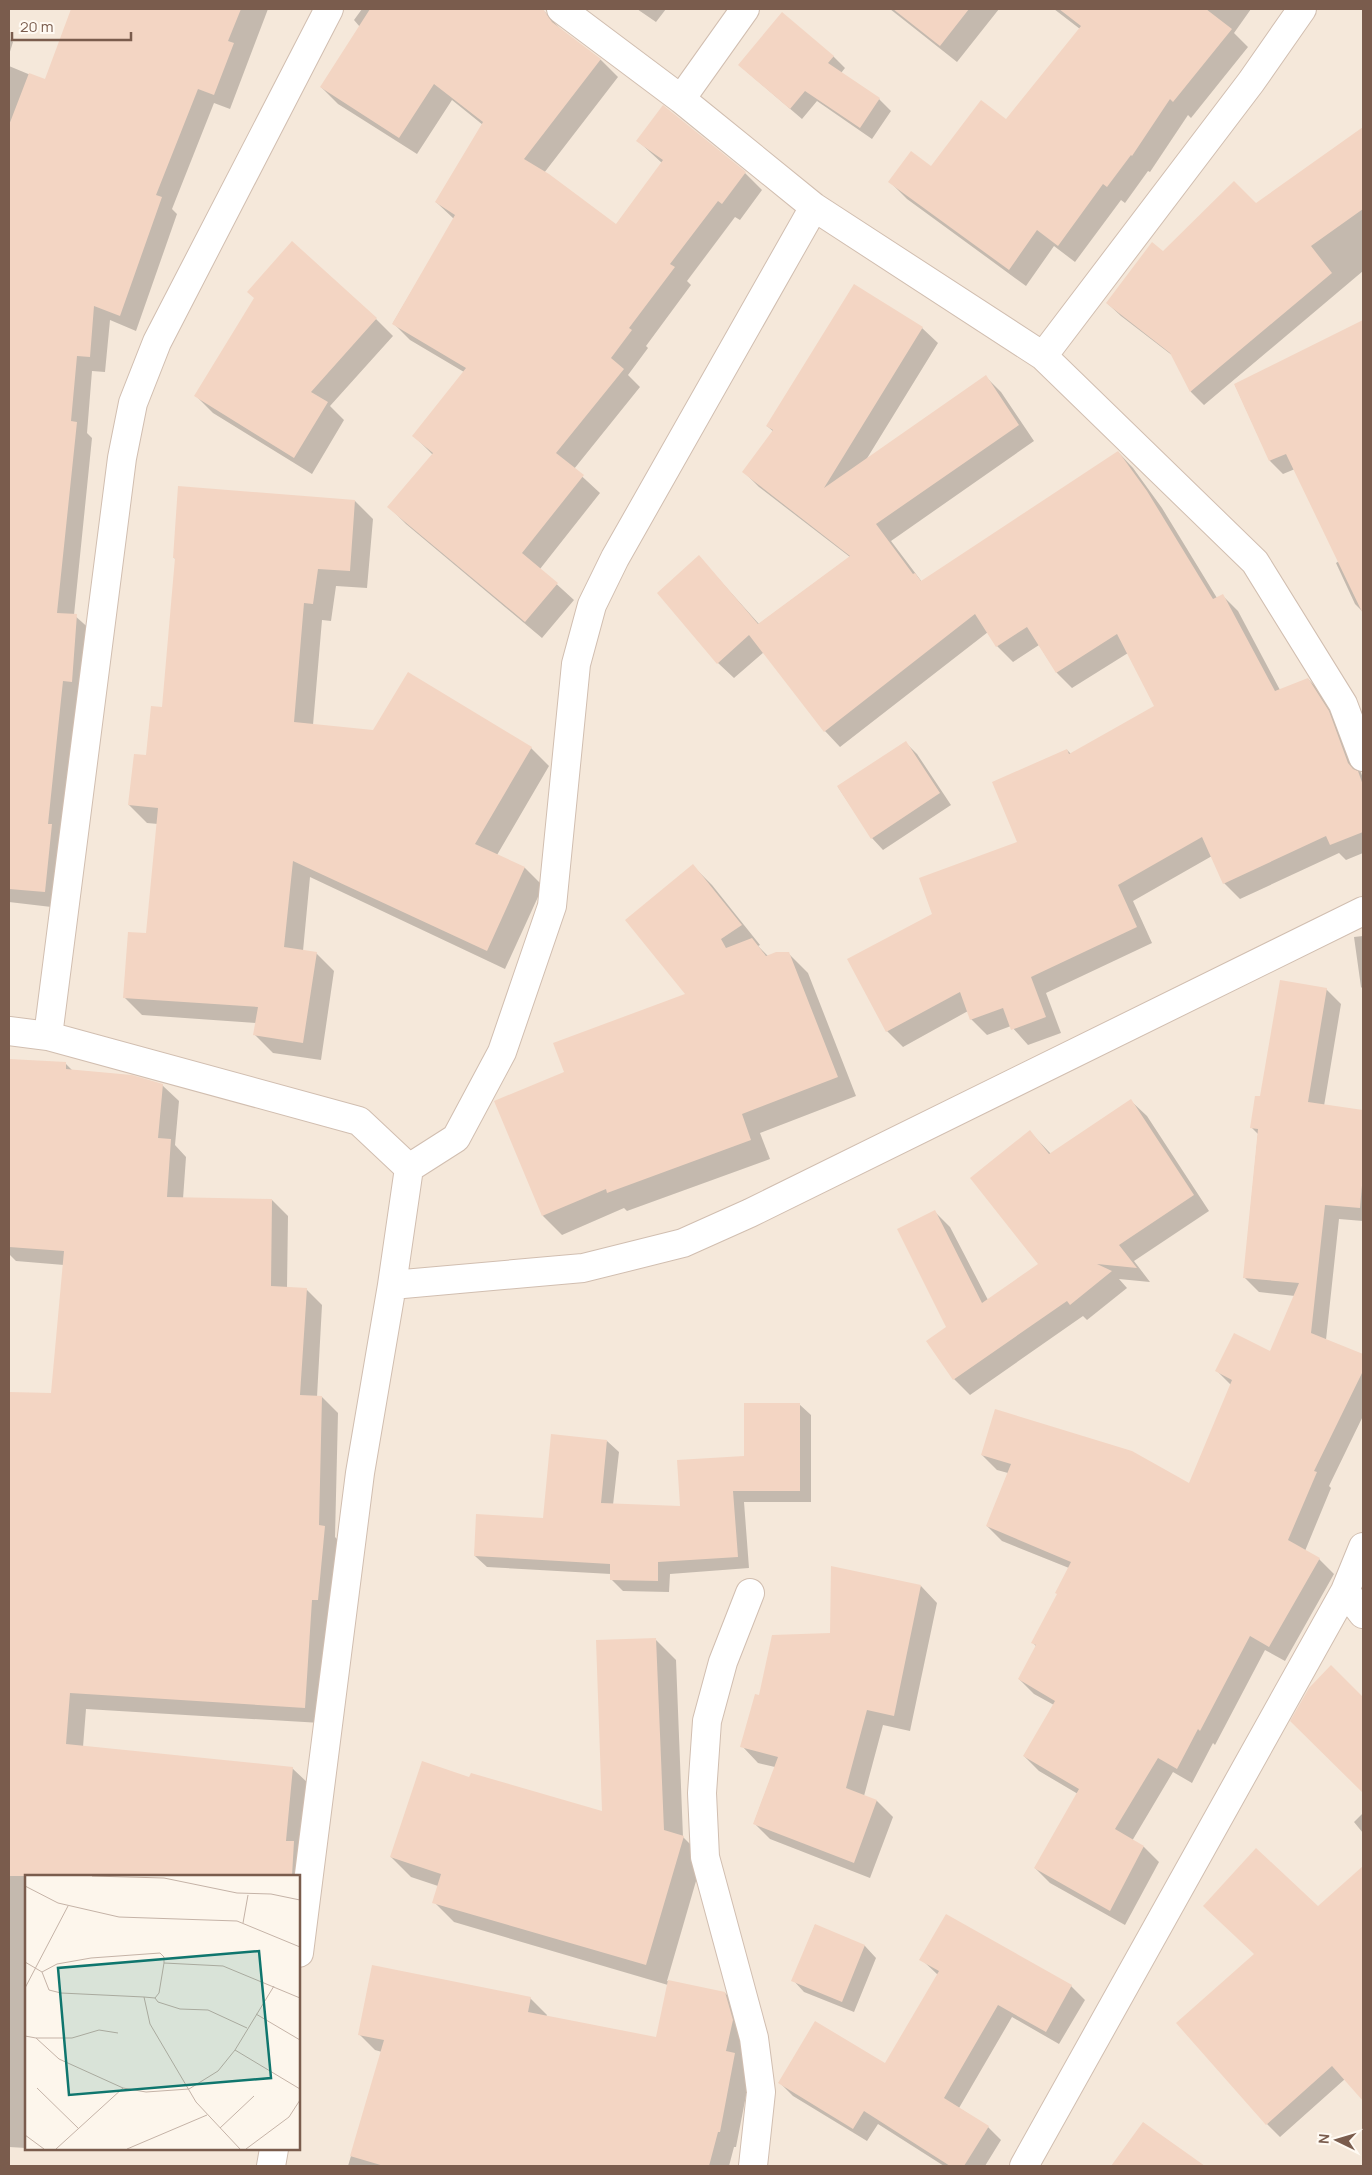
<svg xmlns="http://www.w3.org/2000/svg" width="1372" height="2175" viewBox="0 0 1372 2175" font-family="Manrope,sans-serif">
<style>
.residential{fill:#f5e8da;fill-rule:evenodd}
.shadow{fill:#0003}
.building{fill:#f3d5c3}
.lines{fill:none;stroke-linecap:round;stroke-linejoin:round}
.minor-casing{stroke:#d1beb0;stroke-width:30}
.minor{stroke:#fff;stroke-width:28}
.inset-road{fill:none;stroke:#c5b3a7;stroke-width:1}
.view{fill:#0f766e;fill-opacity:0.15;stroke:#0f766e;stroke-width:2.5}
.inset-edge{fill:none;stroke:#7a5c4d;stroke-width:2.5}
</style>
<rect width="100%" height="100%" fill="#fdf6ec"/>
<!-- residential -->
<path class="residential" d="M 9,9 L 1363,9 L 1363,2166 L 9,2166 ZM 26,1876 L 299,1876 L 299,2149 L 26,2149 Z"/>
<!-- shadow -->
<path class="shadow" d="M 73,9 L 268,9 L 230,109 L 214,103 L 172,209 L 177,214 L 136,331 L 110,320 L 105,372 L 92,371 L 87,433 L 92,438 L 74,615 L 92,631 L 60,908 L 9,902 L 9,66 L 45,81 Z
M 362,9 L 541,9 L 545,12 L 564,33 L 601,60 L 618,77 L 544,173 L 616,225 L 662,163 L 638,141 L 745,173 L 762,190 L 740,220 L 735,217 L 687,281 L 691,285 L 646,346 L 648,348 L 628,375 L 640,387 L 574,469 L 600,493 L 540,569 L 574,600 L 542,638 L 406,524 L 389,507 L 433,455 L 414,436 L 464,372 L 410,340 L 393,323 L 454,219 L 436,202 L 483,125 L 452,100 L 417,154 L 338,104 L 321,87 L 360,27 L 354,20 Z
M 637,9 L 666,9 L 656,22 Z
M 890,9 L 999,9 L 957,62 Z
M 1054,9 L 1251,9 L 1234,33 L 1248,47 L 1191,118 L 1188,115 L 1150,172 L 1148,171 L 1125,203 L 1121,200 L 1075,262 L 1054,246 L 1026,286 L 907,199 L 890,182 L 932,167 L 1006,120 L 1080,29 Z
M 9,38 L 13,42 L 9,55 Z
M 833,56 L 845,68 L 841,73 L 879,99 L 891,111 L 872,139 L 817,101 L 802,119 L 739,65 Z
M 1363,129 L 1363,271 L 1204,405 L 1191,392 L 1173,356 L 1121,316 L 1107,303 L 1164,252 L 1256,205 Z
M 376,319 L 393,336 L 330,406 L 344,420 L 312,474 L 213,413 L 196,396 Z
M 1363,321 L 1363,612 L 1355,604 L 1336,563 L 1339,561 L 1295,469 L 1283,474 L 1270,461 L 1235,385 Z
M 922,328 L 938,343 L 866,460 L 986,377 L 1001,392 L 1034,441 L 891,541 L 922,582 L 1118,452 L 1133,468 L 1162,508 L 1217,598 L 1223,596 L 1238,611 L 1280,690 L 1308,679 L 1324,695 L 1344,728 L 1363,778 L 1363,853 L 1346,860 L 1339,853 L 1240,899 L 1224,883 L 1212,856 L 1133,901 L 1152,943 L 1046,993 L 1061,1033 L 1028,1045 L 1011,1026 L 987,1035 L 971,1019 L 968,1011 L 903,1047 L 887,1031 L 933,914 L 1019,843 L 1067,750 L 1071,754 L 1156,706 L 1128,653 L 1072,688 L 1057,673 L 1039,645 L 1013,662 L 997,646 L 988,632 L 840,747 L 825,731 L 764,652 L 734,678 L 718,663 L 699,557 L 759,624 L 850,557 L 759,487 L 744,472 L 774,432 L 767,426 Z
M 355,501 L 373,519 L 367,588 L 336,586 L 331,621 L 322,620 L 313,725 L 531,748 L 549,766 L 497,855 L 525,868 L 543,886 L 505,969 L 310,877 L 303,951 L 316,953 L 334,971 L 321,1060 L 273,1053 L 255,1035 L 256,1023 L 142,1015 L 124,997 L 147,934 L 158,824 L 147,823 L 129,805 L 163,708 L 176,559 L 174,558 Z
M 906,743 L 917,754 L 951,805 L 883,850 L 872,838 L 838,787 Z
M 693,866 L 712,885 L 760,945 L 758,946 L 768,956 L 788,953 L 808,973 L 856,1096 L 760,1133 L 770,1159 L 627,1211 L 624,1208 L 562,1235 L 543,1216 L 565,1073 L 687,995 Z
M 1363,936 L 1363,989 L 1361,987 L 1354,937 Z
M 1326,989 L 1341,1004 L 1324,1106 L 1363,1111 L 1363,1221 L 1339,1219 L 1326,1340 L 1363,1355 L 1363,1416 L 1329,1486 L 1331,1488 L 1305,1551 L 1319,1559 L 1334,1574 L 1285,1661 L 1265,1650 L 1215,1745 L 1213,1743 L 1192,1783 L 1173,1772 L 1132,1841 L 1144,1847 L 1159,1862 L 1125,1925 L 1050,1883 L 1035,1868 L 1078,1794 L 1039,1771 L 1024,1756 L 1054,1705 L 1034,1694 L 1019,1679 L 1037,1647 L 1033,1643 L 1058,1594 L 1069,1568 L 1002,1541 L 987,1526 L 1008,1473 L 997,1470 L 982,1455 L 1189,1485 L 1231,1385 L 1217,1371 L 1271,1353 L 1295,1296 L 1259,1292 L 1244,1277 L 1258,1134 L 1252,1128 L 1261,1098 Z
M 9,1060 L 66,1064 L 73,1071 L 162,1085 L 179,1101 L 175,1145 L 186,1157 L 183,1199 L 272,1200 L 288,1216 L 287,1288 L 306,1289 L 322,1305 L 317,1397 L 322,1397 L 338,1413 L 335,1537 L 341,1543 L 334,1616 L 328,1615 L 321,1723 L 86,1709 L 83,1747 L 292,1768 L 309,1784 L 299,1876 L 26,1876 L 26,2148 L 9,2147 L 9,1393 L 52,1394 L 64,1265 L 16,1261 L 9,1254 Z
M 1131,1101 L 1147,1116 L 1209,1211 L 1134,1261 L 1150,1282 L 1119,1279 L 1127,1288 L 1087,1320 L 1083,1316 L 970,1395 L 954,1379 L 935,1212 L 950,1227 L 988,1300 L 1040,1265 L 1030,1132 L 1051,1154 Z
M 799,1404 L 811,1415 L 811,1502 L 744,1502 L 749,1568 L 670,1574 L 669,1592 L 623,1591 L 611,1579 L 611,1574 L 487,1567 L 475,1556 L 544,1519 L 607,1441 L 619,1452 L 613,1505 L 682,1507 L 745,1457 Z
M 921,1586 L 937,1603 L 910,1731 L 883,1725 L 864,1796 L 877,1801 L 893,1817 L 870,1878 L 770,1839 L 754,1823 L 775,1767 L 758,1763 L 742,1746 L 760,1696 L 832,1634 Z
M 656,1640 L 676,1660 L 683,1837 L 703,1857 L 667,1981 L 725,1993 L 741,2009 L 748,2037 L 743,2062 L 751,2070 L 736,2147 L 734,2147 L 729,2166 L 348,2166 L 382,2052 L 375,2050 L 359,2034 L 530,1998 L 547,2015 L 546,2017 L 657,2038 L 668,1985 L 454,1922 L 434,1902 L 438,1886 L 411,1877 L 391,1857 L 470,1778 L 603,1813 Z
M 1331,1667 L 1363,1699 L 1363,1791 L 1292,1721 Z
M 1363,1813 L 1363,1833 L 1354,1822 Z
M 1363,1868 L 1363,1978 L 1350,1990 L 1363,2005 L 1363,2099 L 1345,2079 L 1280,2137 L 1267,2124 L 1318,1908 Z
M 946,1916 L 1071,1986 L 1085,2000 L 1059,2044 L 1012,2017 L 959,2108 L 988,2127 L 1001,2140 L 985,2166 L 944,2166 L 878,2124 L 867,2141 L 793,2096 L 779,2082 L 886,2065 L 938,1975 L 921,1959 Z
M 815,1925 L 865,1946 L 876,1958 L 854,2012 L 804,1992 L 793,1980 Z
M 1143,2124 L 1203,2166 L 1113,2166 Z
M 184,2149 L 239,2149 L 239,2151 Z"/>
<!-- building -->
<path class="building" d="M 71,9 L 241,9 L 228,41 L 234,43 L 214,95 L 198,89 L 156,195 L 162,197 L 120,316 L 94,306 L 90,357 L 77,356 L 71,421 L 77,422 L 57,613 L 77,614 L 72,682 L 63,681 L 48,824 L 52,824 L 45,892 L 9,889 L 9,125 L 29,73 L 45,79 Z
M 370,9 L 543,9 L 552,22 L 601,59 L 524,159 L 549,174 L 616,224 L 663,160 L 636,141 L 663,105 L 746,172 L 722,204 L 718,201 L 670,264 L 675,267 L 629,328 L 632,330 L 611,358 L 624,369 L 556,453 L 584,475 L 522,553 L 558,583 L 525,622 L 387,507 L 433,453 L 412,436 L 466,368 L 392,324 L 455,215 L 435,202 L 483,122 L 434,84 L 399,138 L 320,87 Z
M 893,9 L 969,9 L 940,46 Z
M 1059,9 L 1206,9 L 1232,29 L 1173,102 L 1170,99 L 1132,156 L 1131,155 L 1107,187 L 1103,184 L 1058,246 L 1037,230 L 1009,270 L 888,182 L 911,151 L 931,166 L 981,100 L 1006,119 L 1081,26 Z
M 782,12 L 834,56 L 828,63 L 880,98 L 860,128 L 805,91 L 790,109 L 738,65 Z
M 1363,127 L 1363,209 L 1311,246 L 1332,273 L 1190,392 L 1170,353 L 1106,303 L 1152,242 L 1163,251 L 1234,181 L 1256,203 Z
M 292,241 L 377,318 L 311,392 L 328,402 L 294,458 L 194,396 L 254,298 L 247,292 Z
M 854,284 L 923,327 L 824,488 L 986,375 L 1019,425 L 876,524 L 913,574 L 915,573 L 921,581 L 1118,451 L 1147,491 L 1213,599 L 1223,594 L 1275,691 L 1308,678 L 1329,711 L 1348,763 L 1353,769 L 1358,771 L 1363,785 L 1363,832 L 1330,845 L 1326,836 L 1223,884 L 1202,837 L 1118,885 L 1137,927 L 1031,977 L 1046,1017 L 1011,1030 L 1003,1008 L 970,1020 L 960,992 L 886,1032 L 847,959 L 932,914 L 919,878 L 1017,842 L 992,782 L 1067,749 L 1069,754 L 1154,706 L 1117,634 L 1056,673 L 1027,627 L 996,647 L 975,614 L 824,732 L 749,635 L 717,664 L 657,593 L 699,555 L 758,624 L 850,556 L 742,472 L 773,430 L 766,426 Z
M 1363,320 L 1363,614 L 1286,454 L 1269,461 L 1234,384 Z
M 178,486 L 355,500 L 350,571 L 318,569 L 313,604 L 304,603 L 294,722 L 373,730 L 408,672 L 532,747 L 475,844 L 525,867 L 487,951 L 293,861 L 284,947 L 317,952 L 303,1043 L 253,1035 L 258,1007 L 123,998 L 128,932 L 146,933 L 158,808 L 128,805 L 134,754 L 146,755 L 151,706 L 162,707 L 175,558 L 173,558 Z
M 906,741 L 940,793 L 871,839 L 837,786 Z
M 693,864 L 742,925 L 721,939 L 726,948 L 752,938 L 766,956 L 776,952 L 789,952 L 838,1077 L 742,1114 L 751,1140 L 607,1193 L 606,1189 L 542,1216 L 494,1101 L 564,1072 L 553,1043 L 685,994 L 625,920 Z
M 1280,980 L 1327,988 L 1308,1102 L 1363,1110 L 1363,1174 L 1360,1208 L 1325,1205 L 1311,1333 L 1363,1354 L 1363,1371 L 1314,1471 L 1317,1472 L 1288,1540 L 1320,1558 L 1269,1647 L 1250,1636 L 1200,1731 L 1198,1729 L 1177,1769 L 1158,1758 L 1115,1829 L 1144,1846 L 1110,1911 L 1034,1868 L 1079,1789 L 1023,1756 L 1055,1701 L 1018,1679 L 1036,1645 L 1031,1643 L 1057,1594 L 1055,1593 L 1071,1562 L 986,1526 L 1011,1464 L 981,1455 L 995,1409 L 1132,1451 L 1189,1483 L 1232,1380 L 1215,1371 L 1234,1333 L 1270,1351 L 1299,1283 L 1243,1278 L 1258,1129 L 1250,1128 L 1255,1096 L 1260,1096 Z
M 9,1059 L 66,1062 L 66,1069 L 132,1075 L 163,1084 L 158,1138 L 171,1139 L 167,1197 L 272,1199 L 271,1286 L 307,1288 L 300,1395 L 322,1396 L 319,1525 L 325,1526 L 318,1600 L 312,1600 L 305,1708 L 70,1693 L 66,1744 L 293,1767 L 286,1841 L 294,1841 L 292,1876 L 9,1876 L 9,1392 L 51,1393 L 64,1251 L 9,1247 Z
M 1131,1099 L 1194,1195 L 1119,1245 L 1137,1268 L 1097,1264 L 1112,1271 L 1070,1305 L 1067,1301 L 953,1380 L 926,1341 L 946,1327 L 897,1229 L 935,1210 L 982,1303 L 1038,1264 L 970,1178 L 1030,1130 L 1049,1154 Z
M 744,1403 L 800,1403 L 800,1491 L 733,1491 L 738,1557 L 658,1562 L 658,1581 L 610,1580 L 610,1564 L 474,1556 L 476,1514 L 543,1518 L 551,1434 L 607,1440 L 601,1503 L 680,1506 L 677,1460 L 744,1456 Z
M 831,1566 L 921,1585 L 894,1716 L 867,1710 L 846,1788 L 877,1800 L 854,1863 L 753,1824 L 778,1757 L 740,1747 L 755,1694 L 759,1695 L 772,1635 L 830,1633 Z
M 656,1638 L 664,1830 L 684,1836 L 646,1965 L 432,1903 L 441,1874 L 390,1857 L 422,1761 L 469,1777 L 471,1773 L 602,1811 L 596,1640 Z
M 1331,1665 L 1363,1697 L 1363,1793 L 1290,1721 L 1309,1688 Z
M 1256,1848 L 1318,1906 L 1363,1866 L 1363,2101 L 1332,2066 L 1266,2125 L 1176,2023 L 1254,1954 L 1203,1906 Z
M 946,1914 L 1072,1985 L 1046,2032 L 998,2005 L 944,2098 L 989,2126 L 964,2166 L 950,2166 L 864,2111 L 853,2129 L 778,2083 L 815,2021 L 885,2063 L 939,1971 L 919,1960 Z
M 815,1924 L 865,1945 L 842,2002 L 791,1981 Z
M 372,1965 L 531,1997 L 528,2012 L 656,2037 L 668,1980 L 725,1992 L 733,2020 L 726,2051 L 735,2053 L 720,2132 L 718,2132 L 709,2166 L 384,2166 L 350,2156 L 384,2040 L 358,2035 Z
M 1143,2122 L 1205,2166 L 1111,2166 Z"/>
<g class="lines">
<!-- minor casing -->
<g class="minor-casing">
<path id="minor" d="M 561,9 L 681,99 L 814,207 L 1043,356 L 1255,562 L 1343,704 L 1363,757
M 681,99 L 745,9
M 1043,356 L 1251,82 L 1302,9
M 9,1031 L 48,1036 L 122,458 L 133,403 L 157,342 L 329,9
M 48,1036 L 359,1121 L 409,1168
M 392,1285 L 409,1168 L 456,1138 L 502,1052 L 552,906 L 576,664 L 592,605 L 615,558 L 814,207
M 1345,1591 L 1363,1614
M 750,1593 L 723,1662 L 707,1721 L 702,1793 L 705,1857 L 754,2038 L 761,2092 L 753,2166
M 299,1953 L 360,1473 L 392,1285 L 583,1268 L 683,1243 L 750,1213 L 1363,911
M 271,2166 L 274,2149
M 1024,2166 L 1345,1591 L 1363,1547"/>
</g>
<!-- minor -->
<use href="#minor" class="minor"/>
</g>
<!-- overview -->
<g transform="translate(25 1875)">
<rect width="275" height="275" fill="#fdf6ec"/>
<path class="inset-road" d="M 67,1 L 139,3 L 212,18 L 246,19 L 275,25M 0,11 L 33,28 L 94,42 L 212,46 L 275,72M 218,48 L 223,20M 0,87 L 17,97 L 24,115 L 36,118 L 119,122 L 125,149 L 171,227 L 215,274M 17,97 L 32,89 L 66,83 L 135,78 L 139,82 L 139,88 L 198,91 L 275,123M 0,113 L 43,31M 119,122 L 130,123 L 133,127 L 155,134 L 183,135 L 222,153M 130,123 L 134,118 L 139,88M 231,139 L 275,165M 0,161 L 11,163 L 34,184 L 98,213 L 121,217 L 164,214 L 193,196 L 210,175 L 249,111M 11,163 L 47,163 L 74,155 L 93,158M 210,175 L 275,214M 12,213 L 54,254M 195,253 L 229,221M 0,260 L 19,274M 31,274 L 98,213M 102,274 L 182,240M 221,274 L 264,242 L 275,225"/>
<path class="view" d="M 234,76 L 246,203 L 44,220 L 33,93 Z"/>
<rect width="275" height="275" class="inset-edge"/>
</g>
<!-- border -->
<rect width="1372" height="2175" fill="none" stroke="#7a5c4d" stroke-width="20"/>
<!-- north arrow -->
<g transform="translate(1337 2140) rotate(275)" stroke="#fffaf3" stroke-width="4" paint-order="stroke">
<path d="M0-4L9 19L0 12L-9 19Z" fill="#7a5c4d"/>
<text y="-8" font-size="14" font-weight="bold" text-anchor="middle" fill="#7a5c4d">N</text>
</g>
<!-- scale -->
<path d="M12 32v8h119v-8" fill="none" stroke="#7a5c4d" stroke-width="2.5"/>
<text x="20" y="32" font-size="15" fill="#7a5c4d" stroke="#fffaf3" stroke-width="4" paint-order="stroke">20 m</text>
</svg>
